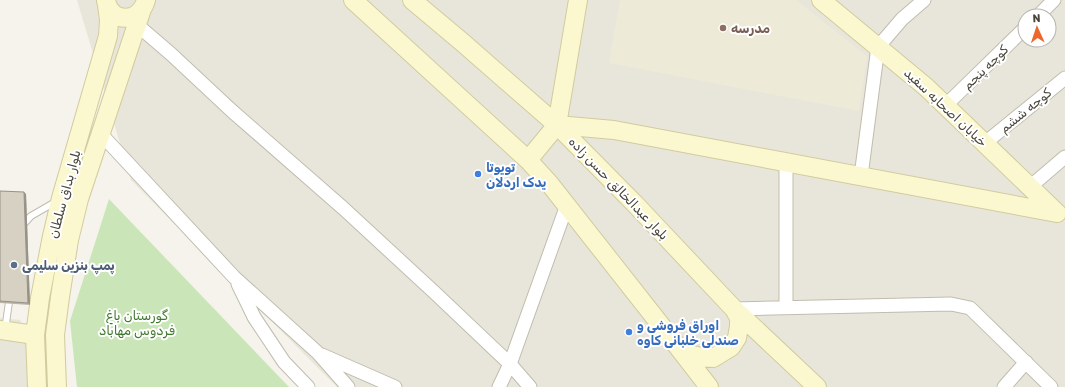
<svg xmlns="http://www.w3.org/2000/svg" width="1065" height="387" viewBox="0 0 1065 387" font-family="Rubik,'Noto Naskh Arabic',sans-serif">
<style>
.residential{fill:#e8e6da;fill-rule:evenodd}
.education{fill:#edead7}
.green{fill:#cae6b8}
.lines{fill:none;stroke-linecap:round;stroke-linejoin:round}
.lane-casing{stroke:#c0bdaf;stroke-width:8}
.street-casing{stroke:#c0bdaf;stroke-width:15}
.secondary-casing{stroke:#d1cb9e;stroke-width:20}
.lane{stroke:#fff;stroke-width:6}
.street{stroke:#fff;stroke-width:13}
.secondary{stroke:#fbf7cf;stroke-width:18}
.wall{fill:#b8b4a7}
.shaded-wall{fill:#969288}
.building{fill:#d6d1c2;stroke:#969288}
.education-dot{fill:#8d6e63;stroke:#fff;stroke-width:1.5}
.shop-dot{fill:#3f7fe0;stroke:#fff;stroke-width:1.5}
.service-dot{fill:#5c6f8a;stroke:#fff;stroke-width:1.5}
.labels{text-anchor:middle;stroke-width:4;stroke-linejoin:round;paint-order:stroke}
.education-label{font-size:13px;font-weight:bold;fill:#785e54;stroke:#fff;text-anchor:start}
.street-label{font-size:13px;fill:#49453a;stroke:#fff}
.shop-label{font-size:13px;font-weight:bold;fill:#366cbe;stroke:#fff;text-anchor:start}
.service-label{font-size:13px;font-weight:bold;fill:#4e5e75;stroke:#fff;text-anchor:start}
.park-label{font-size:13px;fill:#407830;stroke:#fff}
</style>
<rect width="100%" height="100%" fill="#f5f3ec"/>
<!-- residential -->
<path class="residential" d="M 77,0 L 1065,0 L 1065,387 L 337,387 L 131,180 ZM 1025,16 L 1049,16 L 1049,40 L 1025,40 Z
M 0,318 L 20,320 L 23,326 L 27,343 L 28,387 L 0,387 Z"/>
<!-- education -->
<path class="education" d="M 620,0 L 796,0 L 867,56 L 859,111 L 609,63 Z"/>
<!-- green -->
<path class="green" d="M 109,199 L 289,387 L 77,387 L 70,321 Z"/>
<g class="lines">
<!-- lane casing -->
<g class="lane-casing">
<path id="lane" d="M 22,226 L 31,216 L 57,201
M 5,330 L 10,295"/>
</g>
<!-- street casing -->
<g class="street-casing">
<path id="street" d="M 1038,16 L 1054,0
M 136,24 L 171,54 L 232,111 L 343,208 L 434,292 L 510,364 L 530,387
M 946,105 L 1025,28
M 100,133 L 234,277 L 318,353 L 348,387
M 985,143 L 1065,78
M 861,176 L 878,47 L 902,19 L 924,0
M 1031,186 L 1065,157
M 238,284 L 254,317 L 284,362 L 308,387
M 786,307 L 786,162
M 734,309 L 951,304 L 970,308 L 1051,387
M 322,355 L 395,387
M 499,387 L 510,364 L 567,205
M 1004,387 L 1026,362"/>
</g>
<!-- secondary casing -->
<g class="secondary-casing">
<path id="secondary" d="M 353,0 L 528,160 L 549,183 L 678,347 L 709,387
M 412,0 L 462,42 L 557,125 L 634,203 L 734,309 L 817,387
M 821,0 L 926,87 L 1057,213
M 106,1 C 112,24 140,23 146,0
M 557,125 L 578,0
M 528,160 L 557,125 L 614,130 L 1057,213
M 0,330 L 35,335
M 684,353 L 701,357 L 713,358 L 731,347 L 737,338 L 739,326 L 739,318 L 734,309
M 37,387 L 35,335 L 40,298 L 52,236 L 61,198 L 108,36 L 109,20 L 107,5
M 57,387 L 55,335 L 60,297 L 69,240 L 79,199 L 141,12"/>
</g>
<!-- lane -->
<use href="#lane" class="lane"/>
<!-- street -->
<use href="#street" class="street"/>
<!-- secondary -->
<use href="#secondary" class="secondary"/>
</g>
<!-- wall -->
<path class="wall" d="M 0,191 L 26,194 L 30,305 L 0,303 Z"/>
<!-- shaded-wall -->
<path class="shaded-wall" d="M 24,192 L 26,194 L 30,305 L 28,303 Z"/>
<!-- building -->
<path class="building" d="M 0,191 L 24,192 L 28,303 L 0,301 Z"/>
<!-- markers -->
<circle class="education-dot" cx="723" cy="28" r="4"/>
<g class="shop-dot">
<circle cx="478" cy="174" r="4"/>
<circle cx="629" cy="332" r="4"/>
</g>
<circle class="service-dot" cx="14" cy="265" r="4"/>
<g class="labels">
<!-- education labels -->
<g class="education-label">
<text x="731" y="33">مدرسه</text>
</g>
<!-- street labels -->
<g class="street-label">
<text transform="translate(985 67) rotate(-44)" y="5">کوچه پنجم</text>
<text transform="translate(946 107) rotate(43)" y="5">خیابان اصحابه سفید</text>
<text transform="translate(1025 110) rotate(-39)" y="5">کوچه ششم</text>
<text transform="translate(619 188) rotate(46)" y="5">بلوار عبدالخالق حسن زاده</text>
<text transform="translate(64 194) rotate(-75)" y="5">بلوار بداق سلطان</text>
</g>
<!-- shop labels -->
<g class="shop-label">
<text x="486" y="172">تویوتا<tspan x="486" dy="15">یدک اردلان</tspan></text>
<text x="637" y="330">اوراق فروشی و<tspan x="637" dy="15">صندلی خلبانی کاوه</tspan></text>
</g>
<!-- service labels -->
<g class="service-label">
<text x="22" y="270">پمپ بنزین سلیمی</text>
</g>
<!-- park labels -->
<g class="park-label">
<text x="137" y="320">گورستان باغ<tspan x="137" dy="15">فردوس مهاباد</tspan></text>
</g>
</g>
<!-- north arrow -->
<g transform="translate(1037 28) rotate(357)"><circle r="19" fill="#ffffff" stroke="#b6b5b0"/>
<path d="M0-3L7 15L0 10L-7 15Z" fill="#ec672c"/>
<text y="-6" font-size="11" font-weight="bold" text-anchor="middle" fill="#49453a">N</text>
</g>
</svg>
